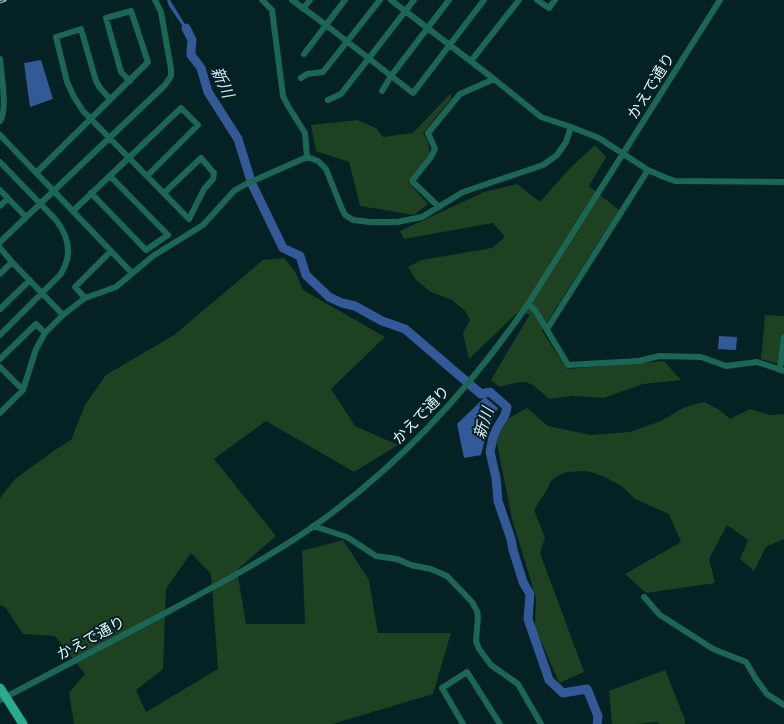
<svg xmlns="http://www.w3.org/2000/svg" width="784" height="724" viewBox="0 0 784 724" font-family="Poppins,'Noto Sans JP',sans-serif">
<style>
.green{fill:#1e4121;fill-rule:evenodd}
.water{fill:#335998}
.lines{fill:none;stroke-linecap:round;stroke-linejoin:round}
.river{stroke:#335998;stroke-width:9}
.minor{stroke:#1b6655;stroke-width:6}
.major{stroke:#28ab8f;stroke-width:9}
.rail-casing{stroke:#9fb6b8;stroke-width:3}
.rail{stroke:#042124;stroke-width:1;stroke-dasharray:4;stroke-linecap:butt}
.labels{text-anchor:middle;stroke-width:4;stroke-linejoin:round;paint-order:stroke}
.street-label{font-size:15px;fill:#e0f4f6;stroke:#042124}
.water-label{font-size:16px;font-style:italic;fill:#d7e2f5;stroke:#042124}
</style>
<rect width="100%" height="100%" fill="#042124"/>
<!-- green -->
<path class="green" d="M 451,93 L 451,99 L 423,133 L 428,141 L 430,155 L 408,182 L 428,204 L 414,215 L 360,206 L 349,162 L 316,151 L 311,125 L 357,120 L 376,128 L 383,137 L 413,133 Z
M 595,145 L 606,157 L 589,186 L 619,210 L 554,311 L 542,331 L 567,369 L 664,361 L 681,380 L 643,384 L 604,398 L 573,396 L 549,399 C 527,379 529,379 500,387 L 491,380 L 530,314 L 516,314 L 469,359 L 463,333 L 470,320 L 465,311 L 452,300 L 431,292 L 416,280 L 408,267 L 421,260 L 492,248 L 505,237 L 493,223 L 404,239 L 400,231 L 484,192 L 517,184 L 540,202 L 570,168 Z
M 284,258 L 295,271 L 303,290 L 385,337 L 331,389 L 355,426 L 398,445 L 354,472 L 266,421 L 214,459 L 276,536 L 237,570 L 246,624 L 305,624 L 302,551 L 343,540 L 369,580 L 378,633 L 451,633 L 433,694 L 332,724 L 74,724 L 69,693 L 85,674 L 55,636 L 23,634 L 5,607 L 0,605 L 0,498 L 15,479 L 55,450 L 71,440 L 85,405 L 106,375 L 174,335 L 263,260 ZM 191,553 L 211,574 L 218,669 L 146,712 L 136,690 L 163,669 L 166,589 Z
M 765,315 L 784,316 L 784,366 L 761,359 Z
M 704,402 L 718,409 L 730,419 L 750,409 L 769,415 L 784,414 L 784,539 L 766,547 L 754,571 L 740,559 L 748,540 L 727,525 L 709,559 L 715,583 L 646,593 L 625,574 L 681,542 L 669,514 L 635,499 L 623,487 L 605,477 L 594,473 L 587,471 L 568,472 L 562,474 L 556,477 L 550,482 L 548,488 L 534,510 L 545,538 L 540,553 L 584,672 L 559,683 L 535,627 L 536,598 L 512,519 L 496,439 L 504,421 L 527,408 L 548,426 L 591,435 L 630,432 L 661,421 L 683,408 Z
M 665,670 L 685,720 L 685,724 L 659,724 L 658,722 L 637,724 L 612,724 L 609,691 Z"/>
<!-- water -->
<path class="water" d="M 167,0 L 170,0 L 193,37 L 190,37 L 169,6 Z
M 41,60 L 53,99 L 30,107 L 24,63 Z
M 719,336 L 737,337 L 736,350 L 718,349 Z
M 485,397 L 498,408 L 489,424 L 481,455 L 464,458 L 457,424 Z"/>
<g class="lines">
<!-- river -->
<path class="river" d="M 186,28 L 192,40 L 191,51 L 191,55 L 201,68 L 208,92 L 238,139 L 250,178
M 252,184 L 283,248 L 300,256 L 306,275 L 329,297 L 342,303 L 355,306 L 382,321 L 405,329 L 481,394 L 490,392 L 507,407 L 505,415 L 497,428 L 493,437 L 490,452 L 496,478 L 498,501 L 511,539 L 513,550 L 523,582 L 530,594 L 528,619 L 546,671 L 549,680 L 563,693 L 587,689 L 598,716 L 597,724"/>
<!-- minor -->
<path class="minor" d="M 262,0 L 272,10 L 283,96 L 288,106 L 305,133 L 307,157
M 292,0 L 326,25 L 413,93 L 484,0
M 391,0 L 494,79 L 541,117 L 571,127 L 599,138 L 648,170 L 664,177 L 675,181 L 784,182
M 537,0 L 549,8 L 555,0
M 303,9 L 310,0
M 304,54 L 345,0
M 0,59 C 1,73 8,110 0,121
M 471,61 L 519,0
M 301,78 L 307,74 L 323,72 L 380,0
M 382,91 L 391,76 L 449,0
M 110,99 L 100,88 L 96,81 L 81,29 L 56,37 L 67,82 L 74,97 L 83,111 L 189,219 L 204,189 L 213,179 L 214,173 L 201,158 L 164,193
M 328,100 L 341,94 L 414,0
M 0,135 L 132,273
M 0,162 L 56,220 C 70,238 72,257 60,275 L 0,335
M 36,173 L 148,62 L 131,11 L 106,18 L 121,72 L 130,81
M 0,190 L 26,217
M 91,193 L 146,250 L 168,235 L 110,176
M 0,206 L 8,198
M 439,207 L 412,181 L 431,157 L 435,149 L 428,133 L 460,94 L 494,79
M 73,211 L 181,108 L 198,125 L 147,176
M 0,242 L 165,85 L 171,76 L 171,69 L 161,12 L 155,0
M 0,248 L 12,262 L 63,315
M 0,274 L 12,262
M 85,298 L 75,287 L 111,251
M 528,304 L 535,310 L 568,365 L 639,361 L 659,356 L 701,357 L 726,366 L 757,362 L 784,371
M 0,309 L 30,280
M 547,329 L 648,170
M 0,359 L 36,324 L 45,333
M 0,367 L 23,390
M 780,370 L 784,337
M 0,413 L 23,390 L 36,349 L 45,333 L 63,315 L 85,298 L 116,287 L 153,256 L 203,225 L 234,191 L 244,185 L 307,157 L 318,161 L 326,169 L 342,209 L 345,215 L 353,220 L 370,222 L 397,222 L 422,217 L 463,192 L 543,165 L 557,155 L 566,142 L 571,127
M 313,526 L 347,537 L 376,556 L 397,559 L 411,565 L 431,569 L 447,576 L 472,602 L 477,611 L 478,617 L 476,641 L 479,649 L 491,665 L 518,684 L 541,724
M 644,597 L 660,615 L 696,638 L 713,649 L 746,662 L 756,679 L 767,694 L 784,705
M 0,700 C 57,670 114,640 171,610 C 219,584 268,558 314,526 C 399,466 469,390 528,304 L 720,0
M 463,724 L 442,688 L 467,672 L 500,724"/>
<!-- major -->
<path class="major" d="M 0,688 L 23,724"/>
<!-- rail casing -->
<g class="rail-casing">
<path id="rail" d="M 0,2 L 5,0"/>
</g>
<!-- rail -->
<use href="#rail" class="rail"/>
</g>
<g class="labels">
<!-- street labels -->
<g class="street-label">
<text transform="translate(651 86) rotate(-58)" y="5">かえで通り</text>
<text transform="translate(421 415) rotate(-46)" y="5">かえで通り</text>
<text transform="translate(91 638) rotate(-28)" y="5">かえで通り</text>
</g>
<!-- water labels -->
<g class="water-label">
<text transform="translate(223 82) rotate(66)" y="6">新川</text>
<text transform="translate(483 423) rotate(-73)" y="6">新川</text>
</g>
</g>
</svg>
